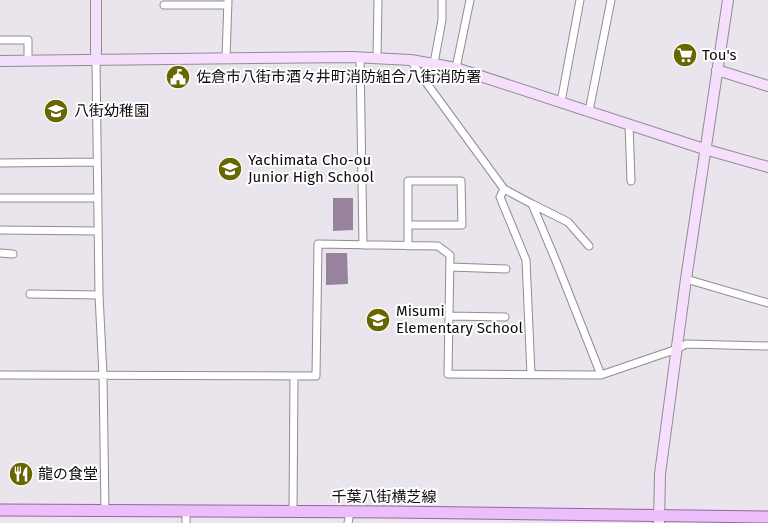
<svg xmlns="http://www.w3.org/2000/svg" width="768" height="523" viewBox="0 0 768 523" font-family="'Fira Sans','Noto Sans JP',sans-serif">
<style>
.water{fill:#97839d}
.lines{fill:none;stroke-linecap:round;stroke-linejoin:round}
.street-casing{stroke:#918c93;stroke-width:9}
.secondary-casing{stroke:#918c93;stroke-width:12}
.primary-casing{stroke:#9664a5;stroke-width:13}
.street{stroke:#fff;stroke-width:7}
.secondary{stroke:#f6dffd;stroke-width:10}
.primary{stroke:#ecbffa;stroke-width:11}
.labels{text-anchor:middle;stroke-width:4;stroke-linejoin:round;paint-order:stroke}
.poi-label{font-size:15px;fill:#0d0b0d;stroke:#fff;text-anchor:start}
.street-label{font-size:15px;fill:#0d0b0d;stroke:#fff}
</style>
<rect width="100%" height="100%" fill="#eae4ec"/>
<!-- water -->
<path class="water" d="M 333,198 L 353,198 L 353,230 L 333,231 Z
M 326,253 L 347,253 L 348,284 L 326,285 Z"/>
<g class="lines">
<!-- street casing -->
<g class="street-casing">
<path id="street" d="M 164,5 L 228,5
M 0,40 L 28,40 L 28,61
M 360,57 L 363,245
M 226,58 L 228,0
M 377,58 L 378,0
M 96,60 L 99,295 L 103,375 L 105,511
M 411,60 L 417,70 L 504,189 L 532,204 L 556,261 L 601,375
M 434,63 L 442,20 L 442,0
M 456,68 L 470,0
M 561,102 L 580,0
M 589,111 L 611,0
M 629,124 L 631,181
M 0,163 L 97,162
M 504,189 L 500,197 L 526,260 L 531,374
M 0,198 L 98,198
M 532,204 L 568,222 L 589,246
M 0,230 L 98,231
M 408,246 L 408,181 L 461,181 L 462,225 L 408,225
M 0,253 L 13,254
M 450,267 L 506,269
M 686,279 L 768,303
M 30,294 L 99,295
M 449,316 L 505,317
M 0,375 L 316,376 L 318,244 L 438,246 L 450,255 L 448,374 L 601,375 L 677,349 L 686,344 L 768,346
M 293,512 L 294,376
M 186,523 L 186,511
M 348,523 L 350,512"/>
</g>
<!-- secondary casing -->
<g class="secondary-casing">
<path id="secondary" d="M 96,60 L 96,0
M 0,61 L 352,57 L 411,60 L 456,68 L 704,149 L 768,167
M 717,70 L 768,86
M 659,523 L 660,474 L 686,279 L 728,0"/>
</g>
<!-- primary casing -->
<g class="primary-casing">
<path id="primary" d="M 0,510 L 392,512 L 768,517"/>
</g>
<!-- street -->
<use href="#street" class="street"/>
<!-- secondary -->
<use href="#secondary" class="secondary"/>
<!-- primary -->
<use href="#primary" class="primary"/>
</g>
<!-- icons -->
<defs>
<g id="supermarket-disc" transform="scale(1.25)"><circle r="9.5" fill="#686600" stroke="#fff"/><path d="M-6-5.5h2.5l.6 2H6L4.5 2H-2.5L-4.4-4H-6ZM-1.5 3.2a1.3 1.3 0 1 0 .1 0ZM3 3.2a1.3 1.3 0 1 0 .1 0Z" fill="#fff"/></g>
<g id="civic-disc" transform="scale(1.25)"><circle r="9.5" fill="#686600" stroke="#fff"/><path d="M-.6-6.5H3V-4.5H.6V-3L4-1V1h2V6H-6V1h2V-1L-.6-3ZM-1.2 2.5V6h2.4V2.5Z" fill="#fff"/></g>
<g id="school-disc" transform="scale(1.25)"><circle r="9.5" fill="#686600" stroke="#fff"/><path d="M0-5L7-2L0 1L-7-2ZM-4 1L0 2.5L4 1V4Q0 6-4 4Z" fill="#fff"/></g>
<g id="restaurant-disc" transform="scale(1.25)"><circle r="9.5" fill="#686600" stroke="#fff"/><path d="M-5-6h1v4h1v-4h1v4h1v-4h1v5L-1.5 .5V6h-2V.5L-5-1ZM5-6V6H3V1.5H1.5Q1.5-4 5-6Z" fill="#fff"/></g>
</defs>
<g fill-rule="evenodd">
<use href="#supermarket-disc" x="685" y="55"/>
<use href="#civic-disc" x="178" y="77"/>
<use href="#school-disc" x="56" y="111"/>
<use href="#school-disc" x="230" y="169"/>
<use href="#school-disc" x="378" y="320"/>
<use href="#restaurant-disc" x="21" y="474"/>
</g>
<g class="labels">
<!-- poi labels -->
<g class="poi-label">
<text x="702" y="60">Tou's</text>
<text x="196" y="82">佐倉市八街市酒々井町消防組合八街消防署</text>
<text x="74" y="116">八街幼稚園</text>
<text x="248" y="165">Yachimata Cho-ou<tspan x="248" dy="17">Junior High School</tspan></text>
<text x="396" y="316">Misumi<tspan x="396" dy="17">Elementary School</tspan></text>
<text x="38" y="479">龍の食堂</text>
</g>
<!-- street labels -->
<g class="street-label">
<text x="384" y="502">千葉八街横芝線</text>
</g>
</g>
</svg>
